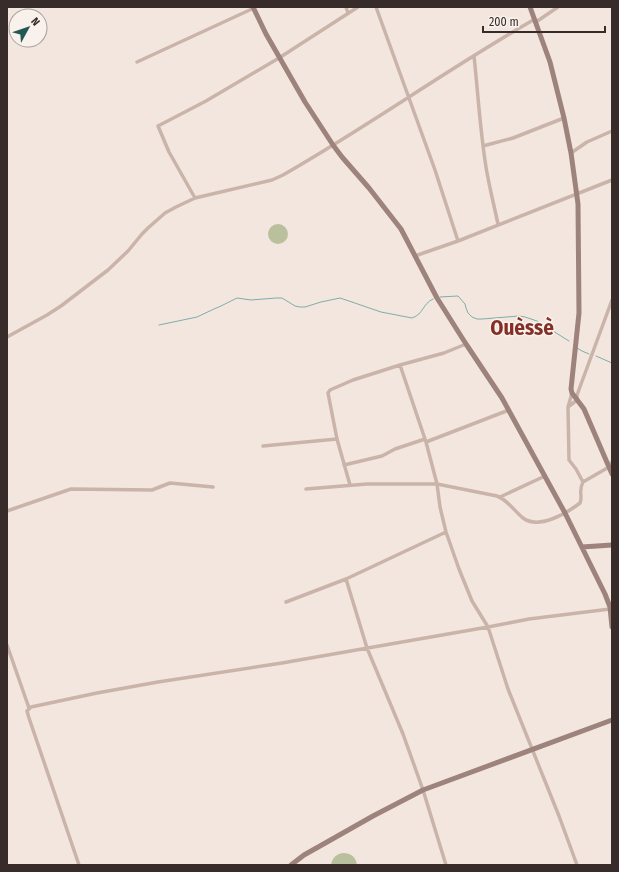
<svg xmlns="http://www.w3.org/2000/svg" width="619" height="872" viewBox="0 0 619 872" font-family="'Fira Sans Condensed',sans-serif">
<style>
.green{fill:#bac09e}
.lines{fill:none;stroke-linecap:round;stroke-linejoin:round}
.stream{stroke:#7eaea9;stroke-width:1}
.street{stroke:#cab4aa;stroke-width:3.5}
.secondary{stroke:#9d837c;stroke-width:5}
.labels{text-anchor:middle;stroke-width:3;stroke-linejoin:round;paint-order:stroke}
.town-label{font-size:21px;font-weight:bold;fill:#842f25;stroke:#f9f1eb}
</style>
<rect width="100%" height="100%" fill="#f2e6de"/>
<!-- green -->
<path class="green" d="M268 234a10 10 0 1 1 20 0a10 10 0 1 1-20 0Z
M 343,853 C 351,853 356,857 357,865 L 331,865 C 332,858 336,854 343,853 Z"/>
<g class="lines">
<!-- stream -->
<path class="stream" d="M 440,297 L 458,296 L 465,304 L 466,308 L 468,313 L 472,317 L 477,319 L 482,319 L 519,316 L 525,317 L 537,321 L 569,341
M 159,325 L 197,317 L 214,309 L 221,306 L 237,298 L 251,300 L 276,298 L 282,298 L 295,306 L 300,307 L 305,307 L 321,302 L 340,298 L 349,301 L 381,312 L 412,318 C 424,314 422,304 433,299
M 577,348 L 582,351 L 589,354
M 596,356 L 612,363"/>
<!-- street -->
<path class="street" d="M 346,7 L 348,13
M 376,7 L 435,170 L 458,241
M 536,22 L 558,7
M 474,56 C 478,93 480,130 486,167 C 489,186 494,205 498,224
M 137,62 L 254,8
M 483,146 L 513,138 L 564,118
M 571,153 L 587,142 L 612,131
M 195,198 L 169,152 L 158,126 L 206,101 L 279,58 L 358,7
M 415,256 L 458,241 L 612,180
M 7,337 L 47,315 L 61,306 L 108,270 L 128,251 L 142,234 L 148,228 L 165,213 L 176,207 L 195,198 L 272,180 L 283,175 C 369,126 449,68 535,19
M 400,365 L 426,442 L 437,484 L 440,507 L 446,532 L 459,569 L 472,601 L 488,627 L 508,689 L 559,816 L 577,865
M 572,393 L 568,407 L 569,460 L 576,469 L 583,482
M 568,407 L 577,400 L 577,395 L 612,300
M 426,442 L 509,410
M 263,446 L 337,439
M 344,465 L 382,456 L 395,449 L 425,439
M 350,485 L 337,439 L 328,393 L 330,390 L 353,380 L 400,365 L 444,353 L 466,344
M 306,489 L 367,484 L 437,484 L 497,496 C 508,500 514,511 523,518 C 539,530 567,513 580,503 C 583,496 578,491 583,482 L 609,467 L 612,462
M 500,497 L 545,476
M 7,511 L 71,489 L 152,490 L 170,483 L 213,487
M 346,579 L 367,648 L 403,734 L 423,790 L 446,865
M 286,602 L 346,579 L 446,532
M 7,645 L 29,708
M 79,865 L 29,718 L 27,711 L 31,707 L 97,693 L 158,682 L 282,663 L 488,627 L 529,619 L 610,609"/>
<!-- secondary -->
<path class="secondary" d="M 253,7 L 266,34 L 305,102 L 333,145 L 342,157 L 369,188 L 401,229 L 437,298 L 466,344 L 502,398 L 565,513 L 605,594 L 610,607 L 612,627
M 530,7 L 550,62 L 564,118 L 571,153 L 578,204 L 579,313 L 571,389 L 572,393 L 584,409 L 612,474
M 582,547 L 612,545
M 291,865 L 304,855 L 320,846 L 373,816 L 423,790 L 612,720"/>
</g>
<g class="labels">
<!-- town labels -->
<g class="town-label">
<text x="522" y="335">Ouèssè</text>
</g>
</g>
<!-- border -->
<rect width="619" height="872" fill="none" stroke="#372c29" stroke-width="16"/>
<!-- north arrow -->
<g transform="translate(28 28) rotate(50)"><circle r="19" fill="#f9f1eb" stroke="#aba29d"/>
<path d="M0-3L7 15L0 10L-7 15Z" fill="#205854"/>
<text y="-6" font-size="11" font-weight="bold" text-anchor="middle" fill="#372c29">N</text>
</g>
<!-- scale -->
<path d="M483 26v6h122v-6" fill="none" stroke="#372c29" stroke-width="2"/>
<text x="489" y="26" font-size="12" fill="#372c29" stroke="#f9f1eb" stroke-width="3" paint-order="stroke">200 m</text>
</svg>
